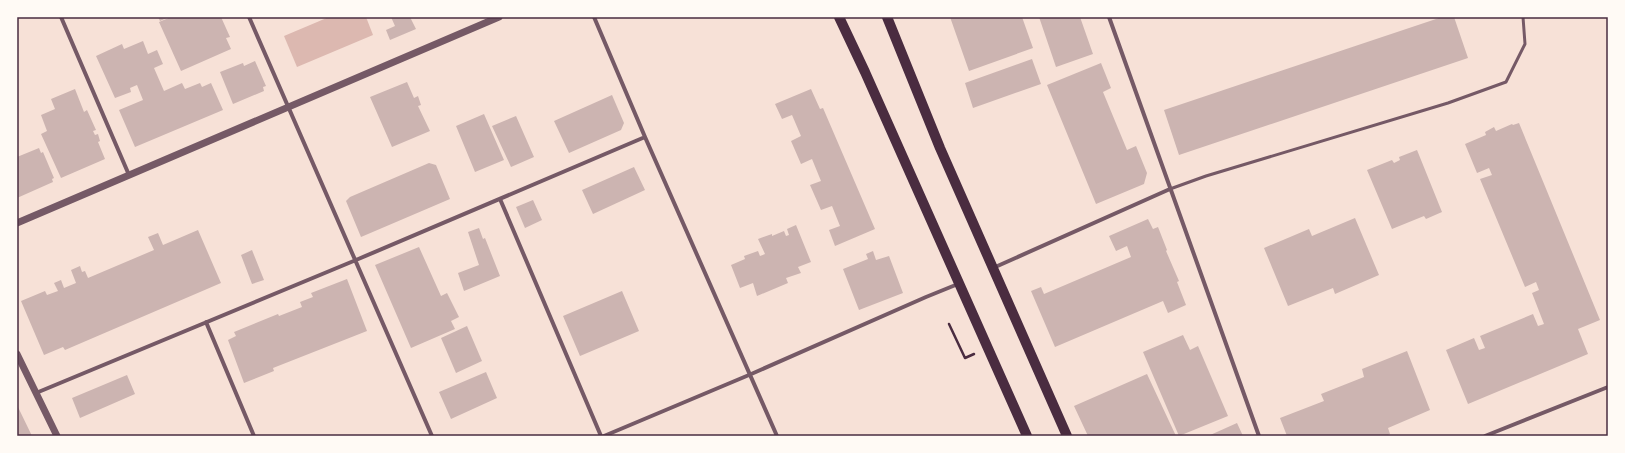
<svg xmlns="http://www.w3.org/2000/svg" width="1625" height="453" viewBox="0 0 1625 453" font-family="'Space Grotesk',sans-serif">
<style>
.water{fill:#dcb8b0}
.building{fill:#ccb4b1}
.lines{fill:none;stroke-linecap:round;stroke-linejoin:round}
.path{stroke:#4a2c40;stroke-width:2.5}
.service{stroke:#755966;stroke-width:3}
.minor{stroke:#755966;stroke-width:4}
.tertiary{stroke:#755966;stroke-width:7}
.primary{stroke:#4a2c40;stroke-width:10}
.neatline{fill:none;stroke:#4a2c40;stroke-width:1.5}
</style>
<rect width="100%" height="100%" fill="#f7e1d7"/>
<!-- water -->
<path class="water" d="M 329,17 L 366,17 L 373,35 L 297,67 L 284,36 Z"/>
<!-- building -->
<path class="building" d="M 158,17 L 169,17 L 160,21 Z
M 171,17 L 221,17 L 230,37 L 226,38 L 231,49 L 181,71 L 159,22 Z
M 391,17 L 410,17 L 416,29 L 390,40 L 386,30 L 395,26 Z
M 950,17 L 1022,17 L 1033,48 L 969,71 Z
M 1039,17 L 1080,17 L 1093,54 L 1056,67 Z
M 1442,17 L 1454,17 L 1468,58 L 1179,155 L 1164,110 Z
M 143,41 L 148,54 L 157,50 L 163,64 L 154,68 L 164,91 L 182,83 L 185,89 L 200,83 L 202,87 L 211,83 L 223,110 L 135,147 L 119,110 L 143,100 L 137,85 L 130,88 L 131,92 L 115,98 L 96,56 L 122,44 L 124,49 Z
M 1032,59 L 1041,84 L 973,108 L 965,83 Z
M 255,61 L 266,86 L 263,87 L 264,91 L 233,104 L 220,72 L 243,63 L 244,66 Z
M 1101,63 L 1111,88 L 1103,92 L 1127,150 L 1136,146 L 1147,173 L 1144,184 L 1096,204 L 1047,85 Z
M 407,82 L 414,98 L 418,96 L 421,105 L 418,106 L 430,131 L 392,147 L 370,97 Z
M 75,89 L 84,112 L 87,110 L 96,130 L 93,131 L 95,135 L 98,134 L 100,141 L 98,142 L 105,159 L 61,178 L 41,134 L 47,131 L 41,115 L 55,109 L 51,99 Z
M 811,89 L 820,109 L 823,108 L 875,229 L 835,246 L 829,230 L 840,226 L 832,206 L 821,210 L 810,185 L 821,181 L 812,159 L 801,164 L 791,141 L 801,136 L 792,115 L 782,119 L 775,104 Z
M 612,95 L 624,123 L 621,130 L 569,153 L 554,121 Z
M 484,114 L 504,160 L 475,172 L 456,126 Z
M 516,116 L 534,157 L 511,167 L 492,126 Z
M 1519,123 L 1600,320 L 1578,329 L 1588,354 L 1468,404 L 1446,350 L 1474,338 L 1479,350 L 1485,348 L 1480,336 L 1533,314 L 1538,326 L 1544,324 L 1532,293 L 1539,290 L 1536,282 L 1525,287 L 1480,179 L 1492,175 L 1489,168 L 1477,173 L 1465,144 L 1486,135 L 1485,132 L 1494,127 L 1496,131 L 1512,124 L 1513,125 Z
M 39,148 L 41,153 L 43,152 L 54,178 L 52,179 L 53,182 L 17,198 L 17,157 Z
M 1417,150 L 1442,212 L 1426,219 L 1424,216 L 1392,229 L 1367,170 L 1392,160 L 1394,163 L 1400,160 L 1399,157 Z
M 429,163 L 436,165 L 450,199 L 361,237 L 346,201 L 350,197 Z
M 634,167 L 645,190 L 593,214 L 582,190 Z
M 533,200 L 542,220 L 525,228 L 516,207 Z
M 1355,218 L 1379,275 L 1335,294 L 1333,288 L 1288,306 L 1264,248 L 1309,229 L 1312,236 Z
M 1148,219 L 1153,229 L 1158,227 L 1167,250 L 1166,251 L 1179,281 L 1177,282 L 1186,305 L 1168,313 L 1163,301 L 1055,347 L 1031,291 L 1041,287 L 1044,294 L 1131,257 L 1127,246 L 1116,251 L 1109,236 Z
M 796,225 L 811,262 L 798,267 L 801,273 L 786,278 L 788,283 L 757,296 L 753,283 L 740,288 L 731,265 L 745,259 L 744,256 L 758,251 L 760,256 L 765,254 L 758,239 L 772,234 L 772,236 L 784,231 L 786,236 L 789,235 L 787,229 Z
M 479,228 L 483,239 L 485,238 L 500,276 L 464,291 L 458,273 L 479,265 L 468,232 Z
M 198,230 L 221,283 L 65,350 L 63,347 L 44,355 L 21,301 L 45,291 L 47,295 L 58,291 L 54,283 L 61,280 L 64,288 L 76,283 L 71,270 L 80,266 L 82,272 L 85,271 L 88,278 L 154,250 L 148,237 L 158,233 L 163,245 Z
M 419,247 L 441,296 L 447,293 L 459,317 L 451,321 L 455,329 L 411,348 L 375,265 Z
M 252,250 L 264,280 L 252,284 L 241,255 Z
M 873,251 L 876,260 L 889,256 L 903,293 L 859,310 L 843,269 L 868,259 L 866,254 Z
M 347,279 L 367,331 L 273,368 L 274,371 L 244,383 L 228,340 L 236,336 L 234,332 L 278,314 L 279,316 L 302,307 L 300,302 L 313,297 L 311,293 Z
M 622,291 L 639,331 L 580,356 L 563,316 Z
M 467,326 L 482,361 L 456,373 L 441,338 Z
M 1183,335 L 1190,350 L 1198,346 L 1228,416 L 1179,436 L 1143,352 Z
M 1407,351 L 1430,410 L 1388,428 L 1390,434 L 1386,436 L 1287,436 L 1280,418 L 1324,401 L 1321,394 L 1364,377 L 1362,369 Z
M 486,372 L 497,398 L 451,419 L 439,392 Z
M 1147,374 L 1176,436 L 1088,436 L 1074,406 Z
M 127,375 L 135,394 L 80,418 L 72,398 Z
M 17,405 L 32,436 L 17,436 Z
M 1237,423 L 1243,436 L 1208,436 Z"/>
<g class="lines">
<!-- path -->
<path class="path" d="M 949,324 L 965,358 L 974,354"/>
<!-- service -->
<path class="service" d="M 1170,189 L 1206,176 L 1448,103 L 1506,82 L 1525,44 L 1523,17"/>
<!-- minor -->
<path class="minor" d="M 61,17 L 129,175
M 249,17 L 432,436
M 594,17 L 645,137 L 777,436
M 1109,17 L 1259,436
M 500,199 L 601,436
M 993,268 L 1170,189
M 206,322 L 254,436
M 36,393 L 356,260 L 645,137
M 604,436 L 749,375 L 926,297 L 958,284
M 1485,436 L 1608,387"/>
<!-- tertiary -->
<path class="tertiary" d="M 17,223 L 499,17
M 17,354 L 57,436"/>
<!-- primary -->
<path class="primary" d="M 839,17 L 865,72 L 1027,436
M 887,17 L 940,148 L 1067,436"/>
</g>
<!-- border -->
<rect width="1625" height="453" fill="none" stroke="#fffaf5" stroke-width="36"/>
<rect x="18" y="18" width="1589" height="417" class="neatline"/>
</svg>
